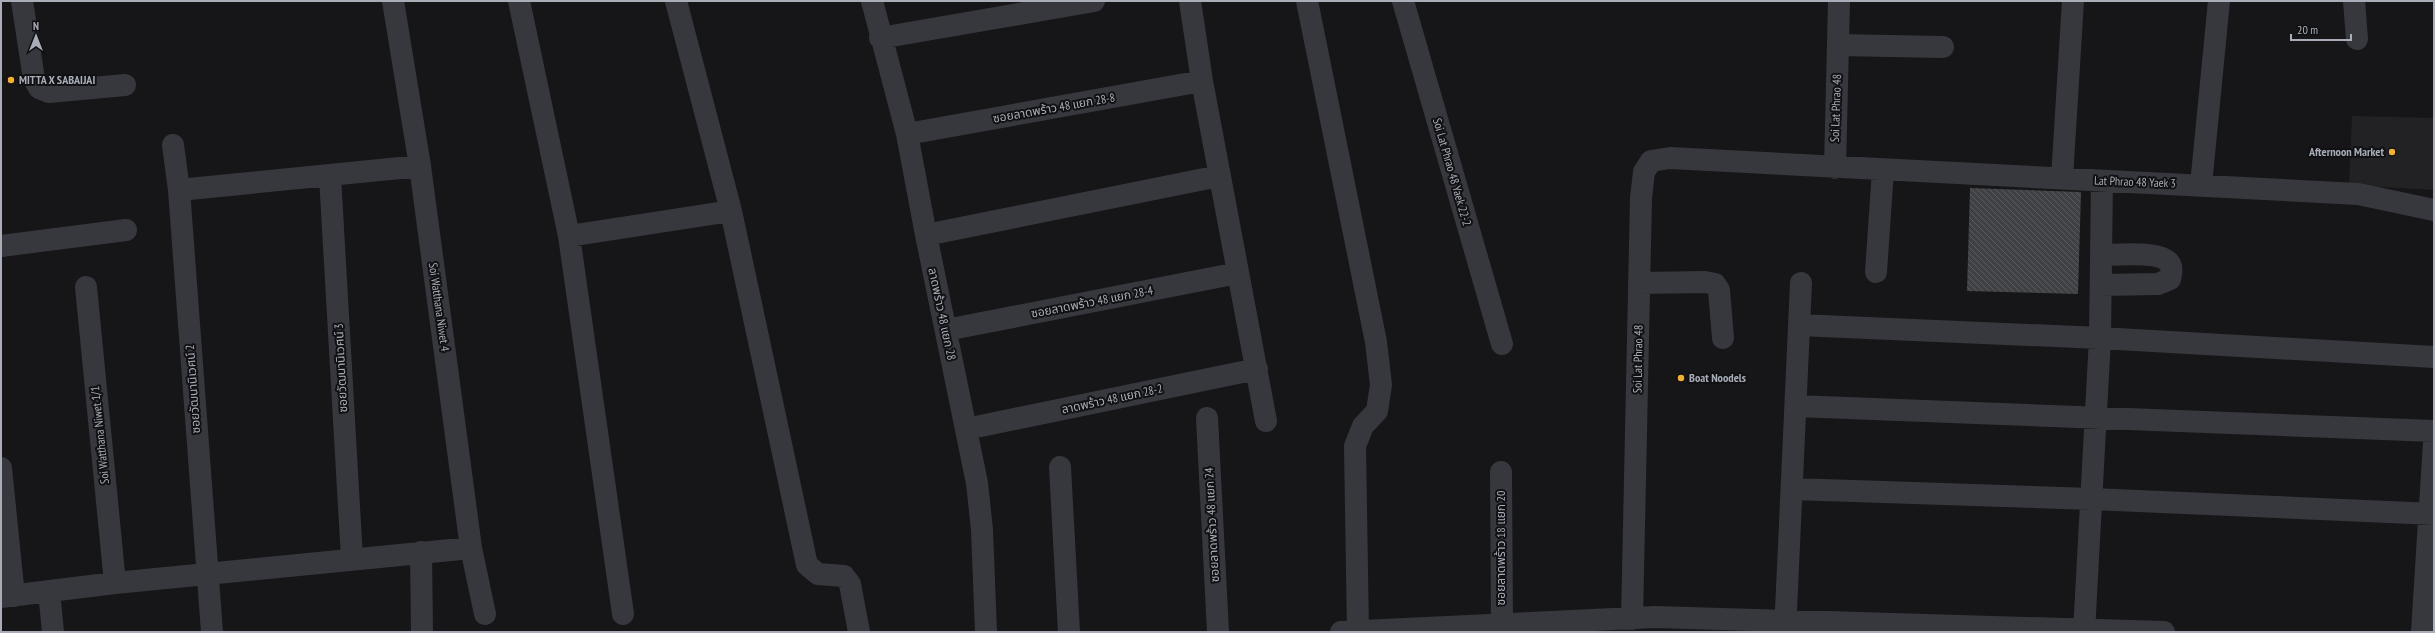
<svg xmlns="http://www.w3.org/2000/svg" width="2435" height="633" viewBox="0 0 2435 633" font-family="'PT Sans Narrow','Noto Sans Thai',sans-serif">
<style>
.built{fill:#222225}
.building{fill:url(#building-back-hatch)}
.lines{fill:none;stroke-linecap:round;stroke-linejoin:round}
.minor{stroke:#37383d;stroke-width:22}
.poi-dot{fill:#f2b134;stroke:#111113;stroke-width:1.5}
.labels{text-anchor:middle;stroke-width:4;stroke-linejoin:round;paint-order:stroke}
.poi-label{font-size:12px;font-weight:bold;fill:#a8adb8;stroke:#111113;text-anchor:start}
.street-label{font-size:12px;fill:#a8adb8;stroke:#111113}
</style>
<defs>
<pattern id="building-back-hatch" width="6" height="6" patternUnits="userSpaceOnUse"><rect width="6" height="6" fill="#404145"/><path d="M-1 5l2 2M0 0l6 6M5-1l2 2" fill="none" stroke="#595a5e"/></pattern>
</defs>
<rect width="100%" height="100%" fill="#161618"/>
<!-- built -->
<path class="built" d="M 2352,116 L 2434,118 L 2434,190 L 2349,185 Z"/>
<!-- building -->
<path class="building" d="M 1970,188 L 2081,192 L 2078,294 L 1967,291 Z"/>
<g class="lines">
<!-- minor -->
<path class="minor" d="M 22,1 L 34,79 L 39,88 L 49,92 L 125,85
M 393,1 L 420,166 L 471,548 L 485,614
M 519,1 L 569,236 L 623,614
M 676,1 L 731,211 L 807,565 L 818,574 L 844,576 L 850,584 L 859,632
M 872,1 L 907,134 L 926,235 L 977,483 L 982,530 L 986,632
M 1190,1 L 1202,81 L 1266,421
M 1307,1 L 1376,342 L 1381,385 L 1377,411 L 1363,426 L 1355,446 L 1358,632
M 1403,1 L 1502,344
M 2354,1 L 2357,39
M 880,38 L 1094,1
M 1838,45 L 1943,47
M 907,134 L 1202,81
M 173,145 L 179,190 L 212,632
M 1835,168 L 1839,1
M 330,176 L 352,559
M 2062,178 L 2073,1
M 2201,185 L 2219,1
M 179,190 L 420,166
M 926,235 L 1219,176
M 569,236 L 731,211
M 1,246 L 126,230
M 1876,272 L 1883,170
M 1639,283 L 1705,282 L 1715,284 L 1719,290 L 1723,338
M 2101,285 L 2158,284 L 2170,279 C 2171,275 2173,269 2170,264 C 2162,250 2116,255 2101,255
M 86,287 L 115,583
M 1799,325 L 2100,338 L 2434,357
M 946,330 L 1238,273
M 1796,406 L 2434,431
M 1207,418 L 1218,632
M 966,429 L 1257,369
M 1060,467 L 1069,632
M 1,468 L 14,596
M 1501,472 L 1502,624
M 1793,489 L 2092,499 L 2434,514
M 421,552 L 422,632
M 49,591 L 53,632
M 1,597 L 115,583 L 471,548
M 1632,619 L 1641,198 L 1644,172 L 1651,161 L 1670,158 L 2358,194 L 2434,210
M 1341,632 L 1655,617 L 2164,632
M 1785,632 L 1801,283
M 2084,632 L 2100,338 L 2102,181
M 2422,632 L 2434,442"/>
</g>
<!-- markers -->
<g class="poi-dot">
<circle cx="11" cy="80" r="4"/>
<circle cx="2392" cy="152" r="4"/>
<circle cx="1681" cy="378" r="4"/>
</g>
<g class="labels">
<!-- poi labels -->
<g class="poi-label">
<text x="19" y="84">MITTA X SABAIJAI</text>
<text x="2384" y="156" text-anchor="end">Afternoon Market</text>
<text x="1689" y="382">Boat Noodels</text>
</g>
<!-- street labels -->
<g class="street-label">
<text transform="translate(1054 108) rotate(-10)" y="4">ซอยลาดพร้าว 48 แยก 28-8</text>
<text transform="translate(1836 108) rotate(-88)" y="4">Soi Lat Phrao 48</text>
<text transform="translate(1452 172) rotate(74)" y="4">Soi Lat Phrao 48 Yaek 22-2</text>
<text transform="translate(2135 182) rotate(2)" y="4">Lat Phrao 48 Yaek 3</text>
<text transform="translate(1092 302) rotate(-11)" y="4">ซอยลาดพร้าว 48 แยก 28-4</text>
<text transform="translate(439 307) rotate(82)" y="4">Soi Watthana Niwet 4</text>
<text transform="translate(942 314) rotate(78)" y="4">ลาดพร้าว 48 แยก 28</text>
<text transform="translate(1638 359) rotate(-89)" y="4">Soi Lat Phrao 48</text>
<text transform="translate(341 368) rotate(-93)" y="4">ซอยวัฒนานิเวศน์ 3</text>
<text transform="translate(193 389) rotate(-94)" y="4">ซอยวัฒนานิเวศน์ 2</text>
<text transform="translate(1112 399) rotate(-12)" y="4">ลาดพร้าว 48 แยก 28-2</text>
<text transform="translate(100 435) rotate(-96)" y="4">Soi Watthana Niwet 1/1</text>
<text transform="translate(1212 525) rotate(-93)" y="4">ซอยลาดพร้าว 48 แยก 24</text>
<text transform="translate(1501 548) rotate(-90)" y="4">ซอยลาดพร้าว 18 แยก 20</text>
</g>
</g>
<!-- border -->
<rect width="2435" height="633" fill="none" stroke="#a8adb8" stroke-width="4"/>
<!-- north arrow -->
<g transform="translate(36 36)" stroke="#111113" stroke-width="3" paint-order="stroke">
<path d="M0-3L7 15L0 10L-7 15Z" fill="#a8adb8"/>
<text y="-6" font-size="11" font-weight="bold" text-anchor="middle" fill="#a8adb8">N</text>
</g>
<!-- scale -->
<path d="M2291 34v6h60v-6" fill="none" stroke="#a8adb8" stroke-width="2"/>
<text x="2297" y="34" font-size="12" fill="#a8adb8" stroke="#111113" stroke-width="3" paint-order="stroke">20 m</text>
</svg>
